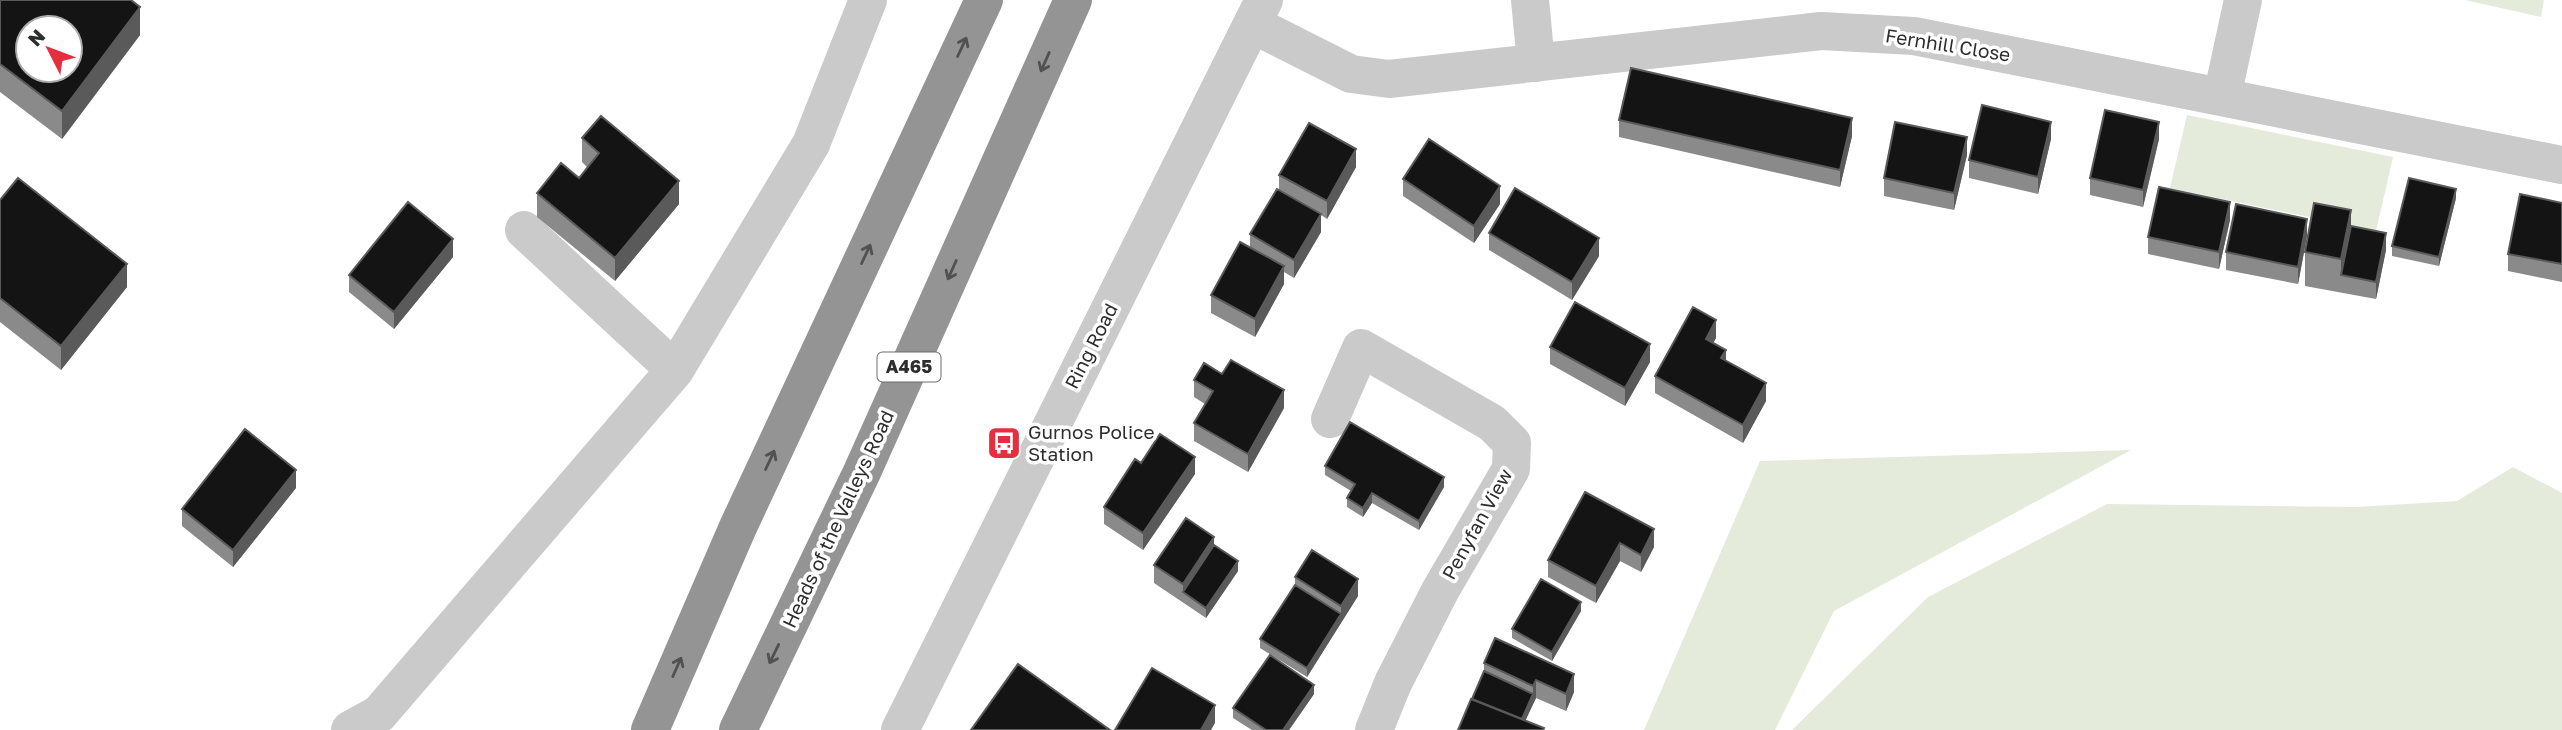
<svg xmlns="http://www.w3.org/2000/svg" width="2562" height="730" viewBox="0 0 2562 730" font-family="'Golos Text',sans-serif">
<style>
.green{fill:#e4ebdb}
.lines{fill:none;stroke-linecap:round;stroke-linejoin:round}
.minor{stroke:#cacaca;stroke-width:38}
.highway{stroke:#949494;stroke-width:38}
.wall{fill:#8a8a8a}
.shaded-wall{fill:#5a5a5a}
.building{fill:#141414;stroke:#5a5a5a;stroke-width:2;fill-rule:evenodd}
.oneway{stroke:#515151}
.labels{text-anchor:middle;stroke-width:7;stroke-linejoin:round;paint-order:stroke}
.shield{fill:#fff;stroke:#6c6c6c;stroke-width:2}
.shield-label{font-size:18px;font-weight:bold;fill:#2d2d2d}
.street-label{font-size:19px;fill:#2d2d2d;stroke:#fff}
.poi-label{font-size:19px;fill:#2d2d2d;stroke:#fff;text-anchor:start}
</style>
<rect width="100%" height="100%" fill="#fff"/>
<!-- green -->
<path class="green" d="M 2465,0 L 2544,0 L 2541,17 Z
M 2187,115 L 2393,157 L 2376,231 L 2170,188 Z
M 2131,450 L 1834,611 L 1775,730 L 1644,730 L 1760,461 Z
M 2513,467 L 2562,493 L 2562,730 L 1792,730 L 1928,597 L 2107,504 L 2356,507 L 2457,501 Z"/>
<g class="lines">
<!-- minor -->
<path class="minor" d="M 1530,0 L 1536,63
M 1252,24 L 1351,74 L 1389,79 L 1821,31 L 1914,36 L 2562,165
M 2222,97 L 2243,0
M 675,370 L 811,144 L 868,0
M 1330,419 L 1361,348 L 1492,423 L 1512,443 L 1511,469 L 1440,591 L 1393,683 L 1374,730
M 350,730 L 379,714 L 675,370 L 524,230
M 900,730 L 1264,0"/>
<!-- highway -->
<path class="highway" d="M 650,730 L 738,527 L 984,0
M 738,730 L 862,472 L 1073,0"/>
</g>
<!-- wall -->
<path class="wall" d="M 0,0 L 140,35 L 62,139 L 0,92 Z
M 1619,120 L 1852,136 L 1840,187 L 1619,137 Z
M 582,138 L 679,204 L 615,281 L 537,217 L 537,193 L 579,178 L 587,167 L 582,162 Z
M 2051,139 L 2038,194 L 1969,178 L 1969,160 Z
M 2159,139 L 2143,207 L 2090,195 L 2090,178 Z
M 1967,155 L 1954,210 L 1884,196 L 1884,178 Z
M 1356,167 L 1327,219 L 1321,215 L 1321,232 L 1294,278 L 1284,272 L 1284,284 L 1255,337 L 1211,313 L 1211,295 L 1250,248 L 1250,234 L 1279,190 L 1279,175 Z
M 1403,179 L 1500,204 L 1474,243 L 1403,196 Z
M 2456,198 L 2439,266 L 2392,256 L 2392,246 Z
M 0,200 L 127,287 L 61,370 L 0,322 Z
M 2562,203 L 2562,282 L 2508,271 L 2508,254 Z
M 2230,220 L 2219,269 L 2148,254 L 2148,237 Z
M 2351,226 L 2386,250 L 2376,299 L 2305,286 L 2305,252 Z
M 1489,233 L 1599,256 L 1572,300 L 1489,250 Z
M 2307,236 L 2298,284 L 2226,270 L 2226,252 Z
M 453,257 L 394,329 L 349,292 L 349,275 Z
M 1716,338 L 1713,343 L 1726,360 L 1766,401 L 1743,443 L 1655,393 L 1655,376 Z
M 1550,347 L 1650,362 L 1625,406 L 1550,364 Z
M 1222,374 L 1284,408 L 1248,472 L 1194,441 L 1194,423 L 1205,404 L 1194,397 L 1194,380 Z
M 1141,463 L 1195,474 L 1143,550 L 1104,524 L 1104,507 Z
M 1325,466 L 1444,487 L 1419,530 L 1372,503 L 1363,517 L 1347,507 L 1347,498 L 1351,491 L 1325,475 Z
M 296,488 L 233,567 L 182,526 L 182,509 Z
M 1585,492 L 1654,547 L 1641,572 L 1620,561 L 1596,603 L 1548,577 L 1548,560 Z
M 1214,545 L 1238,571 L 1206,618 L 1154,583 L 1154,565 Z
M 1295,577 L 1358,596 L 1307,677 L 1260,648 L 1260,639 L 1295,585 Z
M 1581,611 L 1552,661 L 1512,638 L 1512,629 Z
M 1484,663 L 1574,692 L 1566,711 L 1536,698 L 1525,721 L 1544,730 L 1472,699 L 1484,671 Z
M 1314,694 L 1289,730 L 1252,730 L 1233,718 L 1233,708 Z"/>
<!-- shaded-wall -->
<path class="shaded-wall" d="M 140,7 L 140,35 L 62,139 L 62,111 Z
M 1852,118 L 1852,136 L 1840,187 L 1840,170 Z
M 2051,122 L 2051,139 L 2038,194 L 2038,177 Z
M 2159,122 L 2159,139 L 2143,207 L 2143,190 Z
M 1967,137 L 1967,155 L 1954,210 L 1954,193 Z
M 1356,149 L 1356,167 L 1327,219 L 1327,201 Z
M 679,181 L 679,204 L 615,281 L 615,258 Z
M 1500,186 L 1500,204 L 1474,243 L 1474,226 Z
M 2456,189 L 2456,198 L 2439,266 L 2439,257 Z
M 2230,202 L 2230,220 L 2219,269 L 2219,252 Z
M 2351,210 L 2351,244 L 2341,275 L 2341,259 Z
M 1321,214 L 1321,232 L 1294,278 L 1294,260 Z
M 2307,219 L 2307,236 L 2298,284 L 2298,267 Z
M 2386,233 L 2386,250 L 2376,299 L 2376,282 Z
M 1599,238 L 1599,256 L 1572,300 L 1572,282 Z
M 453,239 L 453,257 L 394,329 L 394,312 Z
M 127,264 L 127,287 L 61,370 L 61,346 Z
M 1284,266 L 1284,284 L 1255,337 L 1255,319 Z
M 1716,320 L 1716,338 L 1706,356 L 1706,339 Z
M 1650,344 L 1650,362 L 1625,406 L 1625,388 Z
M 1726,350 L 1726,367 L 1721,358 Z
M 1766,383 L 1766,401 L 1743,443 L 1743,425 Z
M 1284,390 L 1284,408 L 1248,472 L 1248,454 Z
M 1195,457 L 1195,474 L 1143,550 L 1143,533 Z
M 296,470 L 296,488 L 233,567 L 233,550 Z
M 1444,477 L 1444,487 L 1419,530 L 1419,521 Z
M 1372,493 L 1372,503 L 1363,517 L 1363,508 Z
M 1654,529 L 1654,547 L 1641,572 L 1641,555 Z
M 1214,537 L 1214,554 L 1183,592 L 1183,584 Z
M 1620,543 L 1620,561 L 1596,603 L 1596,586 Z
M 1238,561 L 1238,571 L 1206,618 L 1206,608 Z
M 1358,579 L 1358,596 L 1307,677 L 1307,668 L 1341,614 L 1341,606 Z
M 1581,602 L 1581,611 L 1552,661 L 1552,652 Z
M 1574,674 L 1574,692 L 1566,711 L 1566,694 Z
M 1536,680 L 1536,698 L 1521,730 L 1521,721 L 1533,694 L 1533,686 Z
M 1314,685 L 1314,694 L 1289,730 L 1283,730 Z
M 1215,705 L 1215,723 L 1211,730 L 1201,730 Z"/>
<!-- building -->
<path class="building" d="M 0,0 L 131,0 L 140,7 L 62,111 L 0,64 ZM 28,28 L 70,28 L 70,70 L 28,70 Z
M 1631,68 L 1852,118 L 1840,170 L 1619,120 Z
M 1982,105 L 2051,122 L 2038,177 L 1969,160 Z
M 2105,110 L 2159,122 L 2143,190 L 2090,178 Z
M 601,116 L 679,181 L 615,258 L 537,193 L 561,163 L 579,178 L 599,153 L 582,138 Z
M 1895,122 L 1967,137 L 1954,193 L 1884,178 Z
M 1309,123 L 1356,149 L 1327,201 L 1279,175 Z
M 1429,139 L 1500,186 L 1474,226 L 1403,179 Z
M 18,178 L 127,264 L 61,346 L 0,298 L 0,200 Z
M 2409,178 L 2456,189 L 2439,257 L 2392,246 Z
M 2159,187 L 2230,202 L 2219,252 L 2148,237 Z
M 1515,188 L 1599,238 L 1572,282 L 1489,233 Z
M 1277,189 L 1321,214 L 1294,260 L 1250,234 Z
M 2520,194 L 2562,203 L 2562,264 L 2508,254 Z
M 408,202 L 453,239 L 394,312 L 349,275 Z
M 2314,203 L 2351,210 L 2341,259 L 2305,252 Z
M 2236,204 L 2307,219 L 2298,267 L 2226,252 Z
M 2351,226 L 2386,233 L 2376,282 L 2341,275 Z
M 1240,242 L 1284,266 L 1255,319 L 1211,295 Z
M 1575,302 L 1650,344 L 1625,388 L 1550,347 Z
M 1693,307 L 1716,320 L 1706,339 L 1726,350 L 1721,358 L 1766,383 L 1743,425 L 1655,376 Z
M 1231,360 L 1284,390 L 1248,454 L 1194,423 L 1213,391 L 1194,380 L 1204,363 L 1222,374 Z
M 1350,422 L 1444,477 L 1419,521 L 1372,493 L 1363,508 L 1347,498 L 1355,484 L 1325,466 Z
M 245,429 L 296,470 L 233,550 L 182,509 Z
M 1160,434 L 1195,457 L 1143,533 L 1104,507 L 1135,459 L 1141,463 Z
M 1585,492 L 1654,529 L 1641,555 L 1620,543 L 1596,586 L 1548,560 Z
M 1186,518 L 1214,537 L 1183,584 L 1154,565 Z
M 1214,545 L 1238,561 L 1206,608 L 1183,592 Z
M 1312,550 L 1358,579 L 1341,606 L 1295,577 Z
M 1541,579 L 1581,602 L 1552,652 L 1512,629 Z
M 1295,585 L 1341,614 L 1307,668 L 1260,639 Z
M 1495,638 L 1574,674 L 1566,694 L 1536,680 L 1533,686 L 1484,663 Z
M 1270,655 L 1314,685 L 1283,730 L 1266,730 L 1233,708 Z
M 1018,664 L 1110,730 L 971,730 Z
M 1152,668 L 1215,705 L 1201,730 L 1115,730 Z
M 1484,671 L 1533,694 L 1522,719 L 1472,699 Z
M 1471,699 L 1544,728 L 1543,730 L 1458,730 Z"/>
<!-- one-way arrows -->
<defs><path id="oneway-shaft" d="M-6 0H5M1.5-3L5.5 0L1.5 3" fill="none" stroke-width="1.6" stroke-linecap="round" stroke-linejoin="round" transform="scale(1.75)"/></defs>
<g class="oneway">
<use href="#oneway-shaft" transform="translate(962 47) rotate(-65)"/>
<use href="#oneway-shaft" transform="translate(1045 62) rotate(114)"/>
<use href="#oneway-shaft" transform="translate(866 254) rotate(-65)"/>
<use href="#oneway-shaft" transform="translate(952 270) rotate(114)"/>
<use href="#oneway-shaft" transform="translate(770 460) rotate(-65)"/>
<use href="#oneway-shaft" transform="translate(774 654) rotate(116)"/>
<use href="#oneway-shaft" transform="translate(677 667) rotate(-66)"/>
</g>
<!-- icons -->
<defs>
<g id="bus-square" transform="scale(1.75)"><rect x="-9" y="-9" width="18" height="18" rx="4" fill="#e52f40" stroke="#fff"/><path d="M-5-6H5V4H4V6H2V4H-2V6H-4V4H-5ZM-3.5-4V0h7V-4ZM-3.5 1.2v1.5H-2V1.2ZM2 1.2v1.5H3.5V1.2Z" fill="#fff"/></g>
</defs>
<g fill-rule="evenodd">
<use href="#bus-square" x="1004" y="443"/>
</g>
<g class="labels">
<!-- shield labels -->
<rect class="shield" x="877.5" y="352.5" width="63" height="29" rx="5"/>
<g class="shield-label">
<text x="909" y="373">A465</text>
</g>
<!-- street labels -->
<g class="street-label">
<text transform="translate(1948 45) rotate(9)" y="7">Fernhill Close</text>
<text transform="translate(1091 346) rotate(-63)" y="7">Ring Road</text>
<text transform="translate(838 519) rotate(-65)" y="7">Heads of the Valleys Road</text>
<text transform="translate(1477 524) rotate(-61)" y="7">Penyfan View</text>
</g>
<!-- poi labels -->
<g class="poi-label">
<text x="1028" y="439">Gurnos Police<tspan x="1028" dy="22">Station</tspan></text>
</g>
</g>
<!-- north arrow -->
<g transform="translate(49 49) rotate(312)"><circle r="33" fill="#ffffff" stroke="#ababab" stroke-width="2"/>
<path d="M0-5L12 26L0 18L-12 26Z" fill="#e52f40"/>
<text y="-10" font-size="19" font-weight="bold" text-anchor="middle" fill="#2d2d2d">N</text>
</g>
</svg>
